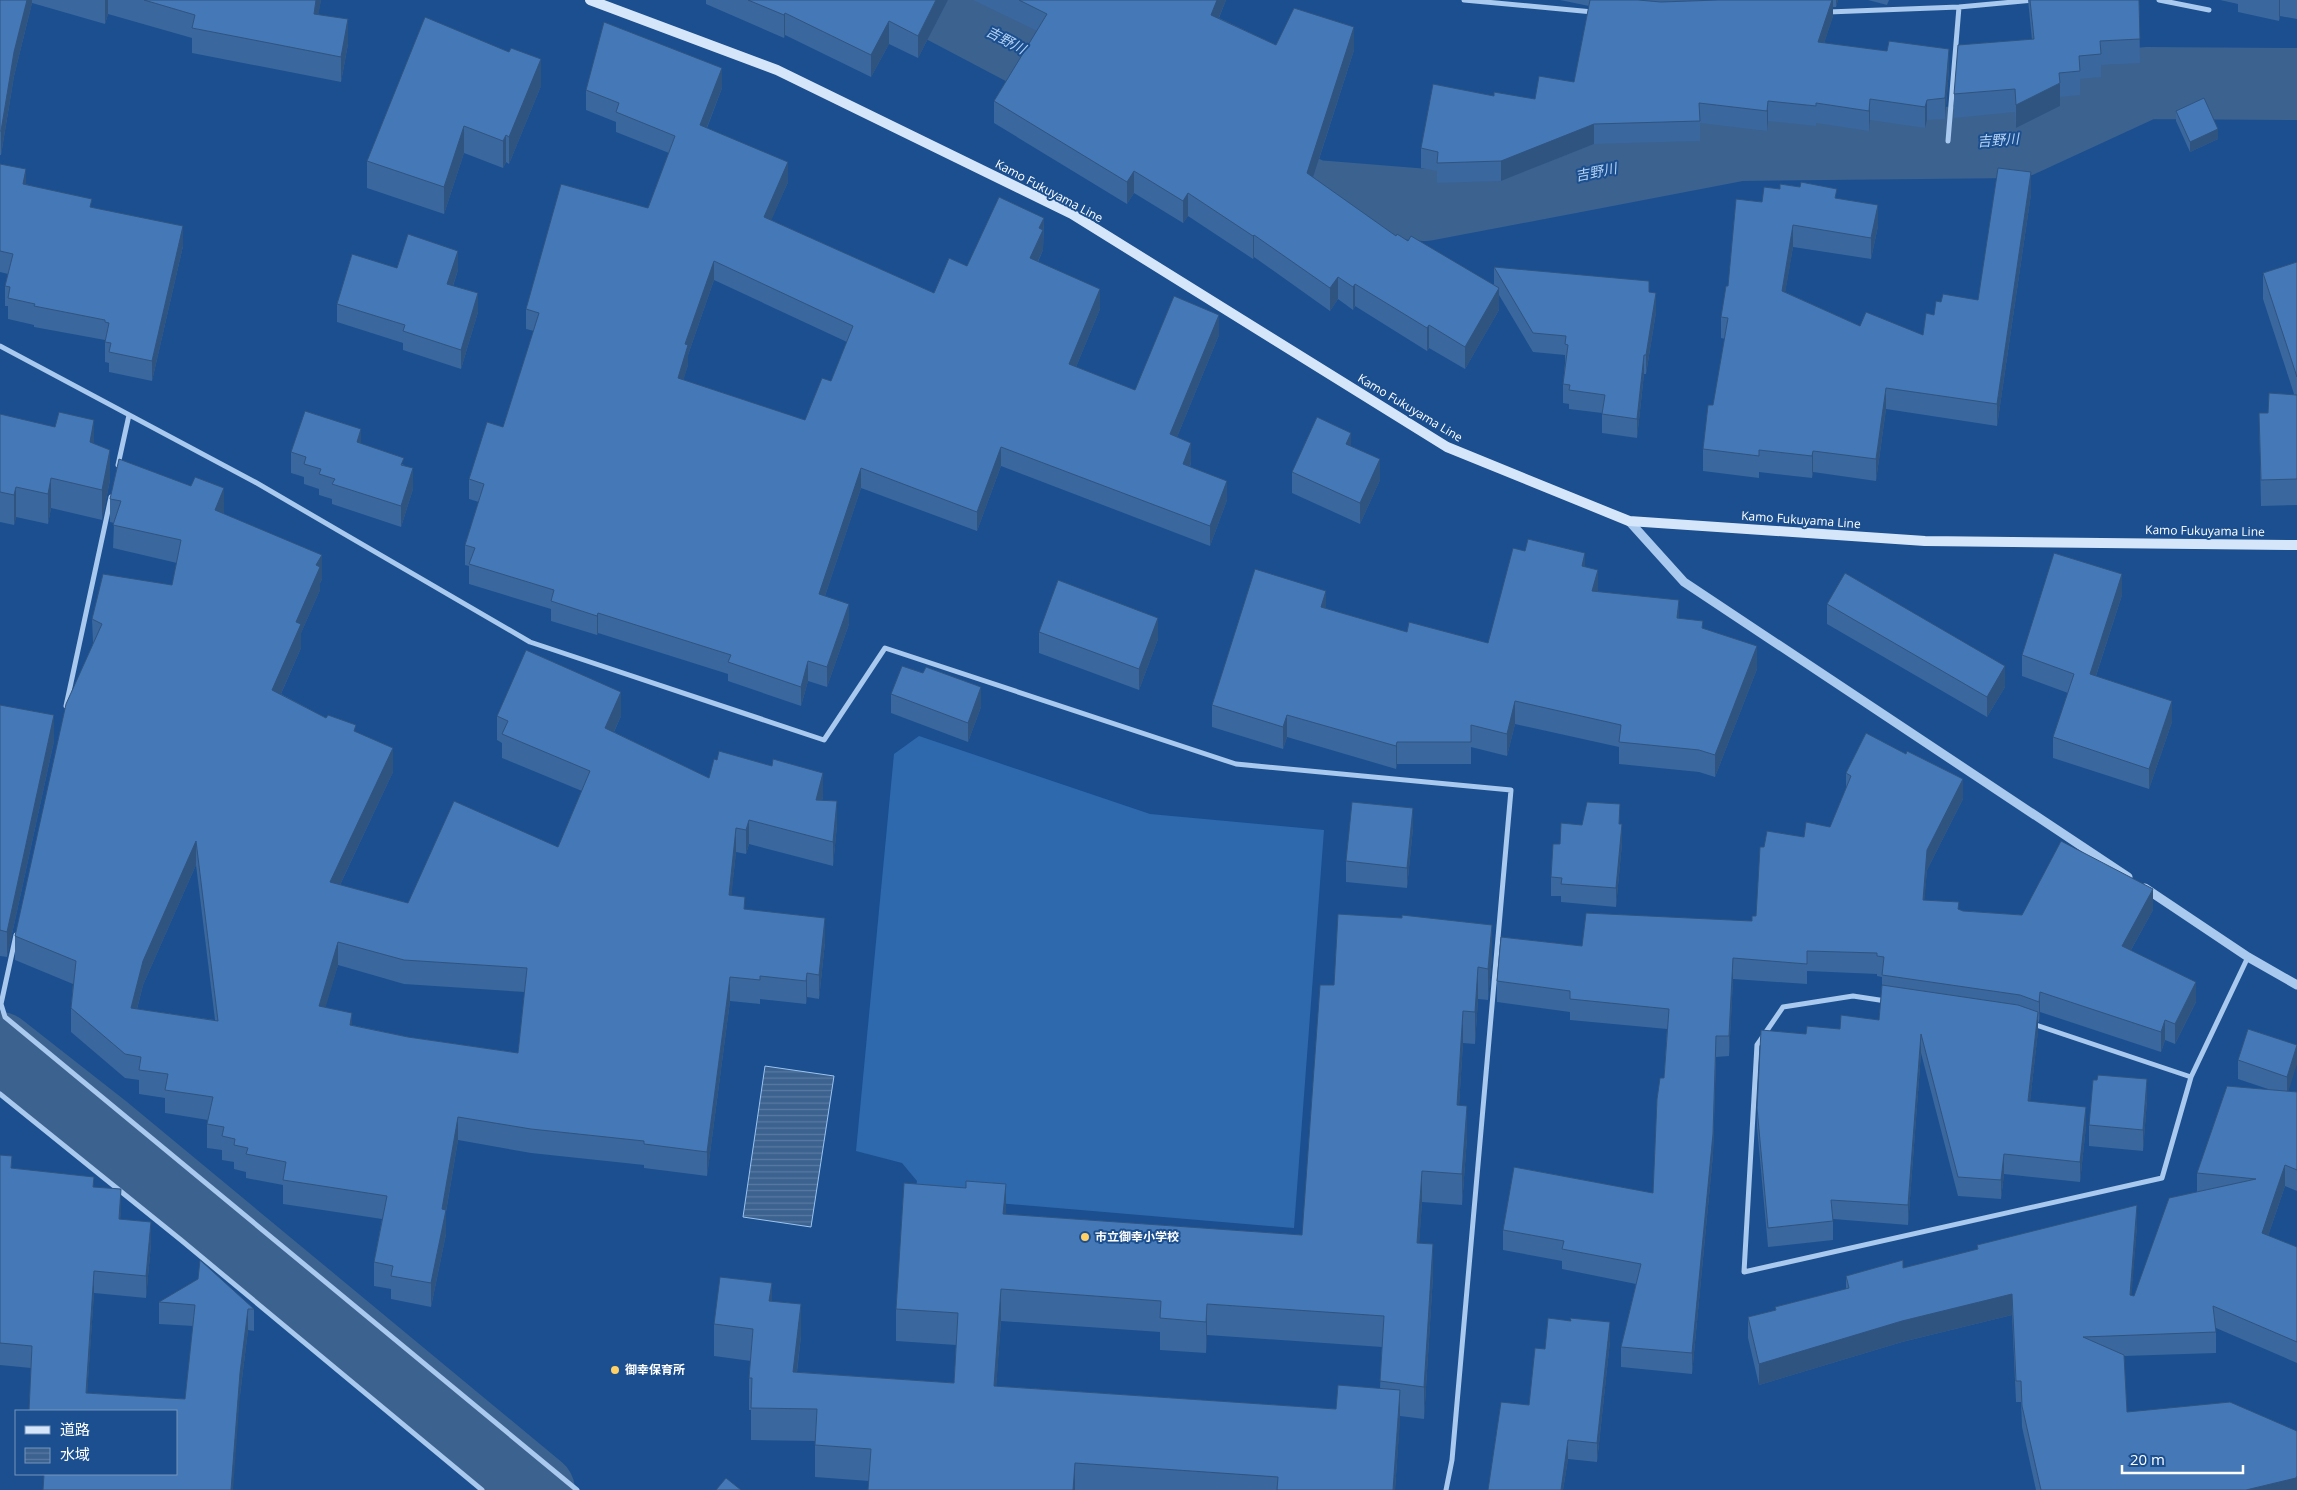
<svg xmlns="http://www.w3.org/2000/svg" width="2297" height="1490" viewBox="0 0 2297 1490" font-family="'Open Sans','Noto Sans JP',sans-serif">
<style>
.garden{fill:#2e69ad}
.water{fill:url(#water-rules);stroke:#9cc4f0}
.lines{fill:none;stroke-linecap:round;stroke-linejoin:round}
.river{stroke:#3c6290;stroke-width:72}
.minor{stroke:#a9c9ee;stroke-width:5}
.tertiary{stroke:#a9c9ee;stroke-width:9}
.secondary{stroke:#d6e6fa;stroke-width:10}
.wall{fill:#3a679d;fill-rule:evenodd}
.shaded-wall{fill:#305480}
.building{fill:#4478b7;stroke:#305480;fill-rule:evenodd}
.poi-dot{fill:#ffd166;stroke:#1b4f8f;stroke-width:2}
.labels{text-anchor:middle;stroke-width:4;stroke-linejoin:round;paint-order:stroke}
.street-label{font-size:12px;fill:#fff;stroke:#1b4f8f}
.poi-label{font-size:12px;font-weight:bold;fill:#fff;stroke:#1b4f8f;text-anchor:start}
.water-label{font-size:14px;font-style:italic;fill:#b5d3f5;stroke:#1b4f8f}
</style>
<defs>
<pattern id="water-rules" width="6" height="5" patternUnits="userSpaceOnUse" patternTransform="scale(1.25)"><rect width="6" height="5" fill="#3c6290"/><path d="M0 2.5h6" fill="none" stroke="#597aa1"/></pattern>
</defs>
<rect width="100%" height="100%" fill="#1b4f8f"/>
<!-- garden -->
<path class="garden" d="M 919,736 L 1150,814 L 1324,830 L 1294,1228 L 914,1196 L 917,1181 L 902,1163 L 856,1151 L 894,754 Z"/>
<!-- water -->
<path class="water" d="M 765,1066 L 834,1076 L 811,1227 L 743,1217 Z"/>
<g class="lines">
<!-- river -->
<path class="river" d="M 929,0 L 1113,97
M 1248,166 L 1314,196 L 1426,205 L 1740,145 L 2018,142 L 2146,83 L 2297,84
M 0,1048 L 102,1128 L 539,1490"/>
<!-- minor -->
<path class="minor" d="M 1464,0 L 1593,12
M 2159,0 L 2209,10
M 1828,12 L 1959,7 L 2035,0
M 1948,141 L 1959,7
M 0,346 L 255,482 L 530,642 L 824,740 L 885,648 L 1236,764 L 1511,790 L 1452,1460 L 1446,1490
M 118,465 L 129,415
M 66,706 L 111,497
M 16,935 L 1,1004 L 5,1017 L 577,1490
M 1886,1001 L 1853,996 L 1783,1007 L 1757,1045 L 1744,1272 L 2162,1178 L 2191,1077
M 2033,1024 L 2191,1077 L 2248,957
M 0,1094 L 181,1240 L 482,1490"/>
<!-- tertiary -->
<path class="tertiary" d="M 1629,521 L 1684,582 L 2128,877
M 2145,888 L 2248,957 L 2297,985"/>
<!-- secondary -->
<path class="secondary" d="M 590,0 L 777,70 L 1072,214 L 1447,447 L 1629,521 L 1925,541 L 2297,545"/>
</g>
<!-- wall -->
<path class="wall" d="M 0,0 L 321,0 L 318,14 L 348,44 L 341,82 L 192,53 L 192,38 L 108,14 L 105,24 L 32,3 L 14,76 L 1,155 L 0,155 Z
M 706,0 L 948,0 L 918,58 L 889,44 L 871,77 L 785,35 L 784,38 L 706,4 Z
M 973,0 L 1226,0 L 1219,18 L 1276,45 L 1354,50 L 1313,178 L 1396,236 L 1408,241 L 1494,285 L 1494,267 L 1649,292 L 1656,312 L 1646,374 L 1644,374 L 1637,438 L 1602,433 L 1602,413 L 1569,409 L 1569,404 L 1563,403 L 1563,384 L 1565,363 L 1565,355 L 1533,352 L 1499,295 L 1499,310 L 1465,369 L 1429,348 L 1427,351 L 1355,306 L 1353,310 L 1338,299 L 1330,311 L 1254,257 L 1253,259 L 1188,216 L 1183,223 L 1134,193 L 1127,204 L 994,123 L 994,101 L 1037,31 Z
M 1560,0 L 1838,0 L 1836,7 L 1833,7 L 1833,16 L 1824,43 L 1949,69 L 1945,119 L 1927,120 L 1925,128 L 1870,120 L 1869,131 L 1816,123 L 1816,126 L 1768,121 L 1767,131 L 1700,123 L 1700,141 L 1594,144 L 1501,181 L 1437,183 L 1437,171 L 1421,168 L 1421,148 L 1494,96 L 1535,99 L 1574,82 L 1589,6 Z
M 1868,0 L 1889,0 L 1887,5 Z
M 2028,0 L 2139,0 L 2140,63 L 2101,65 L 2101,77 L 2080,79 L 2080,95 L 2060,97 L 2060,106 L 2016,128 L 2015,112 L 1954,118 L 1954,94 L 2032,40 Z
M 2220,0 L 2297,0 L 2297,19 L 2280,16 L 2279,21 L 2238,12 L 2238,4 Z
M 541,86 L 509,164 L 506,162 L 503,168 L 464,153 L 444,214 L 367,188 L 367,161 Z
M 722,88 L 707,128 L 788,182 L 771,220 L 934,293 L 967,266 L 1044,218 L 1043,250 L 1038,262 L 1100,309 L 1076,367 L 1135,390 L 1219,335 L 1177,437 L 1191,462 L 1190,467 L 1227,500 L 1210,546 L 1001,466 L 977,531 L 861,488 L 825,596 L 849,624 L 827,687 L 808,681 L 801,706 L 728,681 L 728,674 L 598,633 L 597,635 L 551,621 L 551,609 L 469,584 L 469,566 L 465,565 L 465,545 L 479,502 L 469,499 L 469,479 L 503,427 L 534,331 L 526,329 L 526,309 L 648,208 L 669,153 L 616,132 L 616,122 L 586,110 L 586,90 ZM 714,280 L 847,342 L 831,381 L 805,420 L 683,380 L 688,365 L 688,355 Z
M 2176,111 L 2218,139 L 2190,152 L 2176,121 Z
M 0,164 L 26,184 L 92,207 L 183,246 L 152,381 L 109,372 L 109,363 L 105,362 L 105,340 L 34,327 L 34,325 L 8,319 L 8,306 L 5,306 L 5,286 L 8,274 L 0,272 Z
M 2031,194 L 1997,426 L 1886,409 L 1876,481 L 1813,472 L 1812,478 L 1759,472 L 1759,478 L 1703,471 L 1703,449 L 1713,405 L 1725,339 L 1721,338 L 1721,317 L 1728,286 L 1762,202 L 1837,199 L 1878,226 L 1871,259 L 1793,247 L 1785,292 L 1860,326 L 1923,335 L 1941,302 L 1978,300 Z
M 2297,262 L 2297,505 L 2261,506 L 2259,413 L 2268,413 L 2294,394 L 2263,299 L 2263,273 Z
M 397,268 L 458,270 L 453,286 L 478,312 L 461,369 L 403,350 L 403,343 L 337,322 L 337,304 Z
M 0,414 L 94,444 L 110,480 L 102,520 L 51,508 L 48,524 L 16,517 L 14,525 L 0,522 Z
M 361,444 L 404,465 L 413,489 L 401,527 L 332,504 L 332,499 L 319,495 L 319,489 L 304,484 L 304,477 L 291,473 L 291,452 Z
M 1351,446 L 1380,480 L 1360,524 L 1292,493 L 1292,472 Z
M 110,499 L 224,512 L 223,514 L 322,579 L 320,583 L 320,590 L 301,633 L 301,648 L 281,694 L 326,718 L 356,732 L 393,772 L 340,885 L 408,903 L 558,847 L 582,791 L 502,758 L 502,743 L 497,740 L 497,716 L 621,716 L 614,732 L 709,778 L 823,797 L 822,800 L 837,825 L 833,866 L 749,844 L 746,854 L 736,852 L 731,896 L 745,910 L 825,942 L 819,999 L 807,997 L 806,1004 L 760,999 L 760,1004 L 730,1001 L 707,1176 L 644,1168 L 644,1165 L 531,1153 L 458,1140 L 446,1212 L 446,1234 L 431,1307 L 391,1299 L 391,1289 L 374,1286 L 374,1262 L 382,1219 L 283,1204 L 283,1185 L 246,1178 L 246,1172 L 234,1169 L 234,1162 L 222,1160 L 222,1150 L 207,1148 L 207,1124 L 208,1120 L 165,1113 L 165,1098 L 139,1094 L 139,1080 L 125,1078 L 71,1032 L 71,1008 L 73,984 L 15,960 L 15,936 L 93,643 L 92,619 L 172,585 L 177,563 L 113,548 L 114,523 L 110,522 ZM 196,865 L 215,1020 L 137,1009 L 143,985 ZM 338,965 L 404,984 L 525,992 L 518,1053 L 408,1037 L 352,1025 L 325,1007 Z
M 1585,567 L 1598,592 L 1679,619 L 1703,628 L 1757,669 L 1715,777 L 1699,772 L 1619,764 L 1619,747 L 1515,724 L 1507,756 L 1471,747 L 1471,764 L 1397,764 L 1396,769 L 1287,737 L 1283,749 L 1212,727 L 1212,705 L 1326,609 L 1407,632 L 1488,643 Z
M 2122,595 L 2096,676 L 2172,722 L 2149,789 L 2053,758 L 2053,737 L 2068,693 L 2022,676 L 2022,655 Z
M 1827,604 L 2005,687 L 1987,717 L 1827,624 Z
M 1039,632 L 1158,639 L 1139,690 L 1039,653 Z
M 891,694 L 981,707 L 968,742 L 891,713 Z
M 0,705 L 54,741 L 7,957 L 0,956 Z
M 1846,773 L 1963,799 L 1927,870 L 1924,900 L 1963,911 L 2022,915 L 2153,910 L 2131,950 L 2196,1002 L 2175,1044 L 2165,1040 L 2161,1052 L 2040,1012 L 2039,1022 L 2038,1022 L 2038,1031 L 2030,1101 L 2086,1126 L 2080,1182 L 2004,1174 L 2001,1199 L 1958,1196 L 1921,1053 L 1908,1225 L 1833,1219 L 1833,1240 L 1768,1247 L 1757,1127 L 1757,1108 L 1806,1034 L 1840,1029 L 1879,1020 L 1882,985 L 1882,977 L 1877,976 L 1877,974 L 1807,971 L 1807,984 L 1733,979 L 1729,1056 L 1716,1057 L 1713,1154 L 1692,1374 L 1621,1367 L 1621,1347 L 1636,1284 L 1562,1269 L 1562,1261 L 1503,1250 L 1503,1230 L 1653,1193 L 1664,1078 L 1667,1029 L 1570,1020 L 1570,1012 L 1497,1002 L 1497,981 L 1582,946 L 1752,921 L 1756,916 L 1764,847 L 1804,837 L 1830,827 L 1846,789 Z
M 1620,824 L 1622,843 L 1616,907 L 1561,902 L 1561,896 L 1551,896 L 1551,877 L 1560,844 L 1582,825 Z
M 1413,828 L 1407,888 L 1346,882 L 1346,861 Z
M 1492,956 L 1488,1000 L 1478,999 L 1475,1044 L 1463,1043 L 1459,1105 L 1467,1138 L 1462,1205 L 1422,1202 L 1419,1243 L 1433,1276 L 1424,1419 L 1400,1416 L 1395,1490 L 868,1490 L 869,1481 L 815,1477 L 815,1441 L 751,1440 L 751,1410 L 749,1410 L 749,1378 L 751,1361 L 714,1356 L 714,1324 L 772,1301 L 801,1336 L 797,1372 L 954,1383 L 956,1345 L 896,1341 L 896,1309 L 1006,1214 L 1302,1235 L 1334,985 ZM 1001,1321 L 1160,1332 L 1160,1350 L 1206,1353 L 1207,1335 L 1382,1347 L 1380,1388 L 1336,1409 L 996,1386 Z
M 2297,1045 L 2288,1091 L 2297,1092 L 2297,1191 L 2285,1186 L 2268,1236 L 2297,1247 L 2297,1363 L 2216,1328 L 2216,1353 L 2124,1356 L 2127,1412 L 2297,1490 L 2036,1490 L 2022,1427 L 2021,1402 L 2016,1402 L 2012,1315 L 1902,1342 L 1759,1385 L 1748,1338 L 1748,1317 L 1775,1311 L 1775,1307 L 1846,1289 L 1846,1276 L 1903,1268 L 1977,1250 L 1977,1245 L 2137,1226 L 2131,1295 L 2134,1296 L 2197,1192 L 2197,1173 L 2268,1089 L 2238,1079 L 2238,1060 Z
M 2147,1100 L 2143,1151 L 2089,1146 L 2089,1125 Z
M 0,1155 L 12,1169 L 94,1187 L 121,1211 L 120,1219 L 151,1244 L 146,1298 L 94,1293 L 87,1393 L 185,1399 L 193,1326 L 159,1324 L 159,1302 L 254,1309 L 254,1331 L 248,1330 L 240,1395 L 176,1474 L 29,1411 L 31,1368 L 0,1365 Z
M 1610,1341 L 1597,1462 L 1568,1459 L 1563,1490 L 1488,1490 L 1529,1405 Z"/>
<!-- shaded-wall -->
<path class="shaded-wall" d="M 27,0 L 32,0 L 32,3 L 14,76 L 1,155 L 1,131 L 14,52 Z
M 105,0 L 108,0 L 108,14 L 105,24 Z
M 316,0 L 321,0 L 314,38 L 314,14 Z
M 936,0 L 948,0 L 918,58 L 918,36 Z
M 1217,0 L 1226,0 L 1211,37 L 1211,15 Z
M 1832,0 L 1833,0 L 1833,16 L 1818,62 L 1818,42 Z
M 1836,0 L 1838,0 L 1836,7 Z
M 2279,0 L 2280,0 L 2280,16 L 2279,21 Z
M 785,13 L 785,35 L 784,38 L 784,15 Z
M 348,19 L 348,44 L 341,82 L 341,57 Z
M 889,21 L 889,44 L 871,77 L 871,55 Z
M 1354,27 L 1354,50 L 1307,196 L 1307,173 Z
M 1949,49 L 1949,69 L 1945,119 L 1945,98 Z
M 541,59 L 541,86 L 509,164 L 509,137 Z
M 722,68 L 722,88 L 700,145 L 700,125 Z
M 2060,83 L 2060,106 L 2016,128 L 2016,105 Z
M 1870,99 L 1870,120 L 1869,131 L 1869,111 Z
M 1927,100 L 1927,120 L 1925,128 L 1925,107 Z
M 1768,101 L 1768,121 L 1767,131 L 1767,111 Z
M 1594,124 L 1594,144 L 1501,181 L 1501,161 Z
M 464,126 L 464,153 L 444,214 L 444,187 Z
M 2218,129 L 2218,139 L 2190,152 L 2190,142 Z
M 506,135 L 506,162 L 503,168 L 503,141 Z
M 788,162 L 788,182 L 764,237 L 764,217 Z
M 26,169 L 26,190 L 23,184 Z
M 1134,171 L 1134,193 L 1127,204 L 1127,182 Z
M 2031,172 L 2031,194 L 1997,426 L 1997,404 Z
M 1188,193 L 1188,216 L 1183,223 L 1183,201 Z
M 1878,205 L 1878,226 L 1871,259 L 1871,238 Z
M 1044,218 L 1043,250 L 1030,278 L 1030,258 L 1039,228 Z
M 1793,225 L 1793,247 L 1782,312 L 1782,291 Z
M 183,226 L 183,246 L 152,381 L 152,361 Z
M 1254,235 L 1254,257 L 1253,259 L 1253,236 Z
M 458,251 L 458,270 L 447,303 L 447,284 Z
M 714,261 L 714,280 L 688,355 L 688,365 L 678,398 L 678,378 L 685,344 Z
M 1338,277 L 1338,299 L 1330,311 L 1330,288 Z
M 1355,284 L 1355,306 L 1353,310 L 1353,287 Z
M 1499,288 L 1499,310 L 1465,369 L 1465,347 Z
M 1100,289 L 1100,309 L 1069,384 L 1069,364 Z
M 478,293 L 478,312 L 461,369 L 461,350 Z
M 1656,293 L 1656,312 L 1646,374 L 1646,355 Z
M 1219,315 L 1219,335 L 1170,454 L 1170,434 Z
M 1429,325 L 1429,348 L 1427,351 L 1427,328 Z
M 1644,355 L 1644,374 L 1637,438 L 1637,419 Z
M 1886,388 L 1886,409 L 1876,481 L 1876,459 Z
M 94,420 L 94,450 L 90,442 Z
M 361,429 L 361,450 L 357,442 Z
M 1351,433 L 1351,454 L 1346,444 Z
M 1191,443 L 1191,462 L 1183,484 L 1183,464 Z
M 1001,447 L 1001,466 L 977,531 L 977,512 Z
M 110,450 L 110,480 L 102,520 L 102,490 Z
M 1813,451 L 1813,472 L 1812,478 L 1812,456 Z
M 1380,459 L 1380,480 L 1360,524 L 1360,503 Z
M 413,468 L 413,489 L 401,527 L 401,506 Z
M 861,468 L 861,488 L 819,614 L 819,594 Z
M 51,478 L 51,508 L 48,524 L 48,494 Z
M 1227,481 L 1227,500 L 1210,546 L 1210,526 Z
M 16,487 L 16,517 L 14,525 L 14,495 Z
M 224,488 L 224,512 L 215,534 L 215,510 Z
M 1585,553 L 1585,575 L 1582,566 Z
M 322,555 L 322,579 L 320,583 L 320,590 L 301,633 L 301,648 L 272,714 L 272,690 L 316,565 Z
M 1598,570 L 1598,592 L 1592,591 Z
M 2122,574 L 2122,595 L 2090,694 L 2090,674 Z
M 1326,591 L 1326,613 L 1321,607 Z
M 1679,600 L 1679,622 L 1677,618 Z
M 849,604 L 849,624 L 827,687 L 827,667 Z
M 598,613 L 598,633 L 597,635 L 597,616 Z
M 1158,618 L 1158,639 L 1139,690 L 1139,669 Z
M 1757,646 L 1757,669 L 1715,777 L 1715,755 Z
M 808,661 L 808,681 L 801,706 L 801,687 Z
M 2005,666 L 2005,687 L 1987,717 L 1987,697 Z
M 981,687 L 981,707 L 968,742 L 968,723 Z
M 621,692 L 621,716 L 605,751 L 605,728 Z
M 1515,701 L 1515,724 L 1507,756 L 1507,734 Z
M 2172,701 L 2172,722 L 2149,789 L 2149,769 Z
M 54,715 L 54,741 L 7,957 L 7,932 Z
M 1287,715 L 1287,737 L 1283,749 L 1283,727 Z
M 1397,742 L 1397,764 L 1396,769 L 1396,746 Z
M 393,748 L 393,772 L 330,906 L 330,882 Z
M 823,773 L 823,797 L 816,824 L 816,800 Z
M 1963,779 L 1963,799 L 1927,870 L 1923,920 L 1923,900 L 1927,850 Z
M 837,801 L 837,825 L 833,866 L 833,842 Z
M 1413,808 L 1413,828 L 1407,888 L 1407,868 Z
M 749,820 L 749,844 L 746,854 L 746,830 Z
M 1622,824 L 1622,843 L 1616,907 L 1616,888 Z
M 736,828 L 736,852 L 729,919 L 729,895 Z
M 196,841 L 196,865 L 143,985 L 131,1032 L 131,1008 L 143,961 Z
M 2153,889 L 2153,910 L 2122,966 L 2122,946 Z
M 825,918 L 825,942 L 819,999 L 819,975 Z
M 1492,925 L 1492,956 L 1488,1000 L 1488,969 Z
M 338,942 L 338,965 L 319,1030 L 319,1006 Z
M 1733,958 L 1733,979 L 1729,1056 L 1729,1036 Z
M 1478,967 L 1478,999 L 1475,1044 L 1475,1012 Z
M 807,973 L 807,997 L 806,1004 L 806,981 Z
M 730,977 L 730,1001 L 707,1176 L 707,1152 Z
M 2196,982 L 2196,1002 L 2175,1044 L 2175,1024 Z
M 2040,992 L 2040,1012 L 2039,1022 L 2039,1002 Z
M 1463,1011 L 1463,1043 L 1457,1137 L 1457,1105 Z
M 2038,1012 L 2038,1031 L 2028,1120 L 2028,1101 Z
M 352,1013 L 352,1036 L 350,1025 Z
M 2165,1020 L 2165,1040 L 2161,1052 L 2161,1032 Z
M 1921,1034 L 1921,1053 L 1908,1225 L 1908,1205 Z
M 1716,1036 L 1713,1154 L 1692,1374 L 1692,1353 Z
M 2297,1045 L 2297,1064 L 2287,1096 L 2287,1077 Z
M 2147,1079 L 2147,1100 L 2143,1151 L 2143,1130 Z
M 1467,1106 L 1467,1138 L 1462,1205 L 1462,1174 Z
M 2086,1107 L 2086,1126 L 2080,1182 L 2080,1162 Z
M 458,1117 L 458,1140 L 446,1212 L 446,1234 L 431,1307 L 431,1283 L 442,1209 Z
M 2004,1154 L 2004,1174 L 2001,1199 L 2001,1180 Z
M 2285,1165 L 2285,1186 L 2271,1227 L 2262,1254 L 2262,1233 L 2271,1206 Z
M 1422,1171 L 1422,1202 L 1417,1275 L 1417,1243 Z
M 1006,1184 L 1006,1216 L 1003,1214 Z
M 121,1189 L 121,1211 L 119,1241 L 119,1219 Z
M 2137,1205 L 2137,1226 L 2130,1316 L 2130,1295 Z
M 151,1222 L 151,1244 L 146,1298 L 146,1276 Z
M 1433,1244 L 1433,1276 L 1424,1419 L 1424,1387 Z
M 94,1271 L 94,1293 L 86,1411 L 86,1393 Z
M 772,1283 L 772,1314 L 769,1301 Z
M 1001,1289 L 1001,1321 L 994,1418 L 994,1386 Z
M 2012,1294 L 2012,1315 L 1902,1342 L 1759,1385 L 1759,1364 L 1902,1321 Z
M 801,1304 L 801,1336 L 793,1403 L 793,1372 Z
M 1207,1304 L 1207,1335 L 1206,1353 L 1206,1322 Z
M 248,1309 L 248,1330 L 240,1395 L 233,1490 L 231,1490 L 240,1373 Z
M 1610,1322 L 1610,1341 L 1597,1462 L 1597,1443 Z
M 1400,1390 L 1400,1421 L 1395,1490 L 1393,1490 Z
M 1568,1440 L 1568,1459 L 1563,1490 L 1561,1490 Z
M 1075,1463 L 1075,1490 L 1073,1490 Z
M 2297,1476 L 2297,1490 L 2246,1490 Z"/>
<!-- building -->
<path class="building" d="M 0,0 L 27,0 L 14,52 L 1,131 L 0,131 Z
M 144,0 L 316,0 L 314,14 L 348,19 L 341,57 L 192,28 L 195,15 Z
M 748,0 L 936,0 L 918,36 L 889,21 L 871,55 L 785,13 L 784,15 Z
M 1019,0 L 1217,0 L 1211,15 L 1276,45 L 1294,8 L 1354,27 L 1307,173 L 1396,236 L 1397,234 L 1408,241 L 1411,236 L 1499,288 L 1465,347 L 1429,325 L 1427,328 L 1355,284 L 1353,287 L 1338,277 L 1330,288 L 1254,235 L 1253,236 L 1188,193 L 1183,201 L 1134,171 L 1127,182 L 994,101 L 1047,14 Z
M 1590,0 L 1638,0 L 1661,2 L 1718,0 L 1832,0 L 1818,42 L 1887,51 L 1889,41 L 1949,49 L 1945,98 L 1927,100 L 1925,107 L 1870,99 L 1869,111 L 1816,103 L 1816,106 L 1768,101 L 1767,111 L 1699,103 L 1700,121 L 1594,124 L 1501,161 L 1437,163 L 1438,152 L 1421,148 L 1433,84 L 1494,96 L 1494,92 L 1535,99 L 1539,76 L 1574,82 Z
M 2030,0 L 2139,0 L 2140,39 L 2100,41 L 2101,54 L 2079,56 L 2080,71 L 2059,73 L 2060,83 L 2016,105 L 2015,89 L 1954,94 L 1958,45 L 2034,39 Z
M 425,17 L 509,52 L 511,48 L 541,59 L 509,137 L 506,135 L 503,141 L 464,126 L 444,187 L 367,161 Z
M 604,22 L 722,68 L 700,125 L 788,162 L 764,217 L 934,293 L 949,258 L 967,266 L 999,197 L 1044,218 L 1039,228 L 1043,230 L 1030,258 L 1100,289 L 1069,364 L 1135,390 L 1174,296 L 1219,315 L 1170,434 L 1191,443 L 1183,464 L 1227,481 L 1210,526 L 1001,447 L 977,512 L 861,468 L 819,594 L 849,604 L 827,667 L 808,661 L 801,687 L 728,662 L 731,655 L 598,613 L 597,616 L 551,601 L 554,590 L 469,564 L 475,548 L 465,545 L 484,484 L 469,479 L 487,422 L 503,427 L 539,313 L 526,309 L 561,184 L 648,208 L 675,136 L 616,112 L 619,103 L 586,90 ZM 714,261 L 853,326 L 831,381 L 822,378 L 805,420 L 678,378 L 688,345 L 685,344 Z
M 2204,98 L 2218,129 L 2190,142 L 2176,111 Z
M 0,164 L 26,169 L 23,184 L 92,199 L 90,207 L 183,226 L 152,361 L 109,352 L 111,343 L 105,342 L 109,323 L 105,322 L 105,320 L 34,306 L 35,304 L 8,298 L 10,287 L 5,286 L 13,254 L 0,251 Z
M 1998,168 L 2031,172 L 1997,404 L 1886,388 L 1876,459 L 1813,451 L 1812,456 L 1759,450 L 1759,456 L 1703,449 L 1708,405 L 1713,405 L 1728,318 L 1721,317 L 1726,286 L 1728,286 L 1736,199 L 1762,202 L 1764,187 L 1780,189 L 1780,184 L 1800,187 L 1801,182 L 1837,189 L 1835,198 L 1878,205 L 1871,238 L 1793,225 L 1782,291 L 1860,326 L 1866,312 L 1923,335 L 1926,313 L 1934,315 L 1936,301 L 1941,302 L 1943,294 L 1978,300 Z
M 408,234 L 458,251 L 447,284 L 478,293 L 461,350 L 403,331 L 405,325 L 337,304 L 352,254 L 397,268 Z
M 2297,262 L 2297,377 L 2263,273 Z
M 1494,267 L 1649,281 L 1649,292 L 1656,293 L 1646,355 L 1644,355 L 1637,419 L 1602,414 L 1605,395 L 1569,390 L 1570,385 L 1563,384 L 1568,345 L 1565,344 L 1566,336 L 1533,333 Z
M 2269,393 L 2297,395 L 2297,479 L 2261,480 L 2259,413 L 2268,413 Z
M 305,411 L 361,429 L 357,442 L 404,458 L 401,465 L 413,468 L 401,506 L 332,484 L 335,479 L 319,474 L 321,469 L 304,464 L 306,457 L 291,452 Z
M 59,412 L 94,420 L 90,442 L 110,450 L 102,490 L 51,478 L 48,494 L 16,487 L 14,495 L 0,492 L 0,414 L 55,427 Z
M 1317,417 L 1351,433 L 1346,444 L 1380,459 L 1360,503 L 1292,472 Z
M 119,459 L 191,486 L 195,477 L 224,488 L 215,510 L 322,555 L 316,565 L 320,567 L 296,622 L 301,624 L 272,690 L 326,718 L 328,715 L 356,725 L 354,731 L 393,748 L 330,882 L 408,903 L 454,801 L 558,847 L 590,771 L 502,734 L 508,721 L 497,716 L 526,650 L 621,692 L 605,728 L 709,778 L 714,759 L 717,760 L 719,751 L 772,766 L 773,759 L 823,773 L 816,800 L 837,801 L 833,842 L 749,820 L 746,830 L 736,828 L 729,895 L 745,897 L 744,909 L 825,918 L 819,975 L 807,973 L 806,981 L 760,976 L 760,980 L 730,977 L 707,1152 L 644,1144 L 644,1141 L 531,1129 L 458,1117 L 442,1209 L 446,1210 L 431,1283 L 391,1276 L 393,1266 L 374,1262 L 387,1196 L 283,1180 L 286,1162 L 246,1154 L 248,1148 L 234,1145 L 235,1139 L 222,1136 L 224,1127 L 207,1124 L 213,1097 L 165,1090 L 168,1074 L 139,1070 L 141,1057 L 125,1054 L 71,1008 L 76,961 L 15,936 L 66,704 L 102,624 L 92,619 L 103,574 L 172,585 L 181,540 L 113,525 L 121,501 L 110,499 ZM 196,841 L 218,1021 L 131,1008 L 143,961 ZM 338,942 L 404,960 L 527,968 L 518,1053 L 408,1037 L 350,1025 L 352,1013 L 319,1006 Z
M 1528,539 L 1585,553 L 1582,566 L 1598,570 L 1592,591 L 1679,600 L 1677,618 L 1703,621 L 1702,628 L 1757,646 L 1715,755 L 1699,750 L 1619,742 L 1621,725 L 1515,701 L 1507,734 L 1471,725 L 1471,742 L 1397,742 L 1396,746 L 1287,715 L 1283,727 L 1212,705 L 1255,569 L 1326,591 L 1321,607 L 1407,632 L 1409,622 L 1488,643 L 1513,548 L 1525,551 Z
M 2054,553 L 2122,574 L 2090,674 L 2172,701 L 2149,769 L 2053,737 L 2074,674 L 2022,655 Z
M 1845,573 L 2005,666 L 1987,697 L 1827,604 Z
M 1058,580 L 1158,618 L 1139,669 L 1039,632 Z
M 902,666 L 923,673 L 926,667 L 981,687 L 968,723 L 891,694 Z
M 0,705 L 54,715 L 7,932 L 0,930 Z
M 1866,733 L 1906,754 L 1907,751 L 1963,779 L 1927,850 L 1923,900 L 1959,902 L 1958,909 L 1963,911 L 2022,915 L 2061,841 L 2153,889 L 2122,946 L 2196,982 L 2175,1024 L 2165,1020 L 2161,1032 L 2040,992 L 2039,1002 L 2020,995 L 1882,975 L 1884,957 L 1877,956 L 1877,953 L 1807,951 L 1807,964 L 1733,958 L 1729,1036 L 1716,1036 L 1713,1134 L 1692,1353 L 1621,1347 L 1641,1264 L 1562,1249 L 1564,1241 L 1503,1230 L 1514,1167 L 1653,1193 L 1657,1099 L 1660,1078 L 1664,1078 L 1669,1009 L 1570,999 L 1570,991 L 1497,981 L 1501,937 L 1582,946 L 1586,913 L 1752,921 L 1752,916 L 1756,916 L 1760,847 L 1764,847 L 1767,831 L 1804,837 L 1806,822 L 1830,827 L 1851,776 L 1846,773 Z
M 1352,802 L 1413,808 L 1407,868 L 1346,861 Z
M 1587,802 L 1620,804 L 1619,824 L 1622,824 L 1616,888 L 1561,884 L 1562,878 L 1551,877 L 1553,844 L 1560,844 L 1561,823 L 1582,825 Z
M 1338,914 L 1402,918 L 1402,915 L 1492,925 L 1488,969 L 1478,967 L 1475,1012 L 1463,1011 L 1457,1105 L 1467,1106 L 1462,1174 L 1422,1171 L 1417,1243 L 1433,1244 L 1424,1387 L 1380,1381 L 1384,1316 L 1207,1304 L 1206,1322 L 1160,1318 L 1161,1301 L 1001,1289 L 994,1386 L 1336,1409 L 1338,1385 L 1400,1390 L 1393,1490 L 1277,1490 L 1278,1477 L 1075,1463 L 1073,1490 L 868,1490 L 871,1449 L 815,1445 L 817,1409 L 751,1408 L 752,1378 L 749,1378 L 753,1329 L 714,1324 L 720,1277 L 772,1283 L 769,1301 L 801,1304 L 793,1372 L 954,1383 L 958,1313 L 896,1309 L 904,1183 L 966,1188 L 966,1181 L 1006,1184 L 1003,1214 L 1302,1235 L 1320,985 L 1334,985 Z
M 1882,985 L 2018,1005 L 2038,1012 L 2028,1101 L 2086,1107 L 2080,1162 L 2004,1154 L 2001,1180 L 1958,1177 L 1921,1034 L 1908,1205 L 1831,1200 L 1833,1221 L 1768,1228 L 1757,1108 L 1761,1030 L 1806,1034 L 1807,1026 L 1840,1029 L 1841,1015 L 1879,1020 Z
M 2248,1029 L 2297,1045 L 2287,1077 L 2238,1060 Z
M 2098,1075 L 2147,1079 L 2143,1130 L 2089,1125 L 2093,1080 L 2097,1080 Z
M 2227,1086 L 2297,1092 L 2297,1170 L 2285,1165 L 2271,1206 L 2262,1233 L 2297,1247 L 2297,1342 L 2213,1306 L 2216,1332 L 2083,1337 L 2124,1355 L 2127,1412 L 2230,1402 L 2297,1431 L 2297,1476 L 2296,1478 L 2246,1490 L 2041,1490 L 2022,1406 L 2021,1381 L 2016,1381 L 2012,1294 L 1902,1321 L 1759,1364 L 1748,1317 L 1776,1310 L 1775,1307 L 1849,1288 L 1846,1276 L 1903,1260 L 1903,1268 L 1978,1249 L 1977,1245 L 2137,1205 L 2130,1295 L 2134,1296 L 2169,1198 L 2256,1179 L 2197,1173 Z
M 0,1155 L 12,1156 L 11,1168 L 94,1177 L 93,1187 L 121,1189 L 119,1219 L 151,1222 L 146,1276 L 94,1271 L 86,1393 L 185,1399 L 195,1305 L 159,1302 L 198,1279 L 200,1260 L 254,1309 L 248,1309 L 240,1373 L 231,1490 L 43,1490 L 44,1474 L 176,1474 L 176,1411 L 29,1411 L 32,1346 L 0,1343 Z
M 1548,1318 L 1571,1321 L 1570,1318 L 1610,1322 L 1597,1443 L 1568,1440 L 1561,1490 L 1488,1490 L 1501,1402 L 1529,1405 L 1535,1348 L 1545,1349 Z
M 726,1478 L 741,1490 L 716,1490 Z"/>
<!-- markers -->
<g class="poi-dot">
<circle cx="1085" cy="1237" r="5"/>
<circle cx="615" cy="1370" r="5"/>
</g>
<g class="labels">
<!-- street labels -->
<g class="street-label">
<text transform="translate(1049 191) rotate(28)" y="4">Kamo Fukuyama Line</text>
<text transform="translate(1410 408) rotate(31)" y="4">Kamo Fukuyama Line</text>
<text transform="translate(1801 520) rotate(4)" y="4">Kamo Fukuyama Line</text>
<text transform="translate(2205 531) rotate(1)" y="4">Kamo Fukuyama Line</text>
</g>
<!-- poi labels -->
<g class="poi-label">
<text x="1095" y="1241">市立御幸小学校</text>
<text x="625" y="1374">御幸保育所</text>
</g>
<!-- water labels -->
<g class="water-label">
<text transform="translate(1006 40) rotate(28)" y="5">吉野川</text>
<text transform="translate(1998 140) rotate(-4)" y="5">吉野川</text>
<text transform="translate(1596 172) rotate(-11)" y="5">吉野川</text>
</g>
</g>
<!-- legend -->
<rect x="15" y="1410" width="162" height="65" fill="#1b4f8f" stroke="#7695bc"/>
<rect x="25" y="1426" width="25" height="8" fill="#d6e6fa" stroke="#7695bc"/>
<text x="60" y="1435" font-size="15" fill="#ffffff">道路</text>
<rect x="25" y="1448" width="25" height="15" fill="url(#water-rules)" stroke="#7695bc"/>
<text x="60" y="1460" font-size="15" fill="#ffffff">水域</text>
<!-- scale -->
<path d="M2122 1465v8h121v-8" fill="none" stroke="#ffffff" stroke-width="2.5"/>
<text x="2130" y="1465" font-size="15" fill="#ffffff" stroke="#1b4f8f" stroke-width="4" paint-order="stroke">20 m</text>
</svg>
